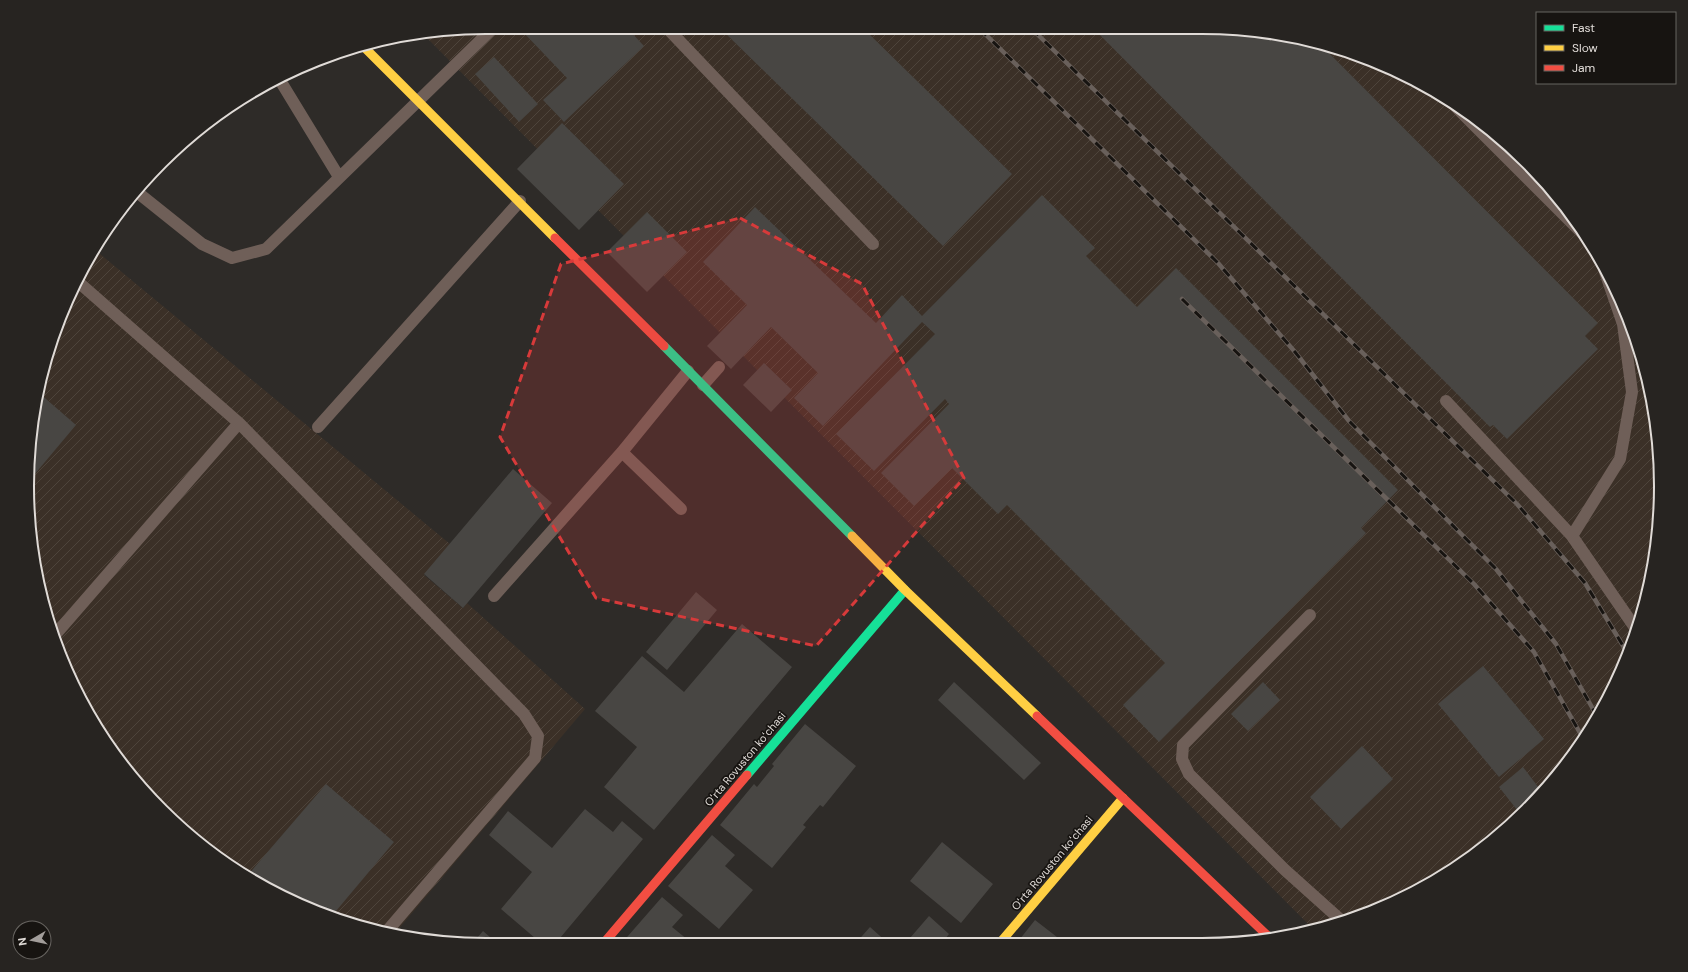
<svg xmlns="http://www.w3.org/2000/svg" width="1688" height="972" viewBox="0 0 1688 972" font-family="'DM Sans',sans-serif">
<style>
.industrial{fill:url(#industrial-furrows)}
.building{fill:#484643}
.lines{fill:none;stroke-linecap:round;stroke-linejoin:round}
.lane{stroke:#6f5f58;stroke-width:12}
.fast{stroke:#16e098;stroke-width:9}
.slow{stroke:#ffcf43;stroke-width:9}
.jam{stroke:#f24e42;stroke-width:9}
.rail-casing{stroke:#69605b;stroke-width:4.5}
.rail{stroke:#171411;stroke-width:3;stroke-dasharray:9;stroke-linecap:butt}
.marked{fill:#d73a3a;fill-opacity:0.2;stroke:#d73a3a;stroke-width:3;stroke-dasharray:8 5;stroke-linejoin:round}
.labels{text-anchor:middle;stroke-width:3.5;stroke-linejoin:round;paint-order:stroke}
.street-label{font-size:11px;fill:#e0dbd7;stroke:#171411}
.rim{fill:none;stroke:#e0dbd7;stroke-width:2}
</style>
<defs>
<pattern id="industrial-furrows" width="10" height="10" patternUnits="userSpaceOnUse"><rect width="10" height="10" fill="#3b3027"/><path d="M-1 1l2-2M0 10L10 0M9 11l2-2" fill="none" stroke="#4e443b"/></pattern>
</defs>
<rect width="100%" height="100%" fill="#2e2b28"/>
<!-- industrial -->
<path class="industrial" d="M 1232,28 L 1349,51 L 1457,104 L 1526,161 L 1584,231 L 1626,310 L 1652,396 L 1661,486 L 1652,575 L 1645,598 L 1592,726 L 1584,741 L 1526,811 L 1432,883 L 1349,921 L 1312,928 L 421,32 Z
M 94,249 L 450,544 L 424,575 L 463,608 L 467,603 L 585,709 L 396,932 L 338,921 L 231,868 L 141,788 L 89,716 L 62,661 L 36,576 L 28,516 L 31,426 L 43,367 L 74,283 Z"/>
<!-- building -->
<path class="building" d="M 1232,28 L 1322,46 L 1598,323 L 1585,336 L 1598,349 L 1507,439 L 1493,425 L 1490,427 L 1094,29 Z
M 864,29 L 1012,174 L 943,246 L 722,30 Z
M 629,30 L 644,46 L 564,122 L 543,100 L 567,78 L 522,31 Z
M 494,57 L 538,104 L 519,122 L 475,74 Z
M 562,123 L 624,184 L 579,230 L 517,169 Z
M 1042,195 L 1095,248 L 1086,256 L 1137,307 L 1176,268 L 1398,490 L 1361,528 L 1366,533 L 1159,742 L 1123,705 L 1165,663 L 1007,505 L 998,514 L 952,468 L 914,506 L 881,473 L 949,404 L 945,399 L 874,471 L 836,434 L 935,334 L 922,322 L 823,426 L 794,398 L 818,373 L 771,327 L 731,369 L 707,346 L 747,305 L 703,262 L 755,207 L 876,323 L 902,295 L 922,316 Z
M 647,212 L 687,252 L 647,292 L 607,252 Z
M 764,363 L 792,390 L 771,412 L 743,385 Z
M 38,392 L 76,425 L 29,481 L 31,426 Z
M 513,469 L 552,503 L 463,608 L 424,574 Z
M 696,592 L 717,610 L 667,670 L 646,652 Z
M 742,624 L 792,667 L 654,830 L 604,787 L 637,747 L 595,711 L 642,656 L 684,692 Z
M 1483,666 L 1544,739 L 1499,777 L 1438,704 Z
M 954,682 L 1041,763 L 1024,780 L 938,700 Z
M 1263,682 L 1280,700 L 1248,731 L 1231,714 Z
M 805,724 L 856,766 L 823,807 L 820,805 L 803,825 L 806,827 L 772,868 L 720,825 L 754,784 L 757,787 L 774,766 L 772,764 Z
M 1362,746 L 1393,779 L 1341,829 L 1310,797 Z
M 1523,767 L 1542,792 L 1526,811 L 1521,815 L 1499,787 Z
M 326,784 L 394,842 L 331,917 L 247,876 Z
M 585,809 L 613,832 L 622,821 L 643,839 L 555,944 L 542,944 L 501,909 L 532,872 L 489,835 L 508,811 L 552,848 Z
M 712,835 L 735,855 L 725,866 L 753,890 L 719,929 L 668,886 Z
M 942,842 L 993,884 L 961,923 L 910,881 Z
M 662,897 L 683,915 L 672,927 L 693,944 L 621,944 Z
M 929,916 L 949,934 L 941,944 L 917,944 L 910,938 Z
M 1035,920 L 1066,944 L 1016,944 Z
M 870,927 L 889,944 L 855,944 Z
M 483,931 L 498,944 L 472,944 Z"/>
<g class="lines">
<!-- lane -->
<path class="lane" d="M 669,30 L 873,244
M 278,77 L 339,177
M 1450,101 L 1589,240
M 137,192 L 202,244 L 232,258 L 266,249 L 490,31
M 76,280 L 239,423 L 524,714 L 538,736 L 535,758 L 388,930
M 703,385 L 719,367
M 1446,401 L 1572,536 L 1636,629
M 318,427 L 520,201
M 622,452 L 681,509
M 1572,536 L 1620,459 L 1632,392 L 1623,324 L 1604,269
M 494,596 L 622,452 L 688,371
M 1310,615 L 1183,745 L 1182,759 L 1189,774 L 1285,870 L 1343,922
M 54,636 L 239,423"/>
<!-- fast -->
<path class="fast" d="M 664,346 L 852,536
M 747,775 L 905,590"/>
<!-- slow -->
<path class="slow" d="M 363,46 L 555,238
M 852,536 L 905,590 L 1037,716
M 999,944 L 1123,798"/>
<!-- jam -->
<path class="jam" d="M 555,238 L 664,346
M 1037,716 L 1269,937
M 603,944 L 747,775"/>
<!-- rail casing -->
<g class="rail-casing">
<path id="rail" d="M 980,29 L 1218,263 L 1295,352 L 1349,421 L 1496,569 L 1556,644 L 1597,716
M 1032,29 L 1517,504 L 1585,583 L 1628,654
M 1182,299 L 1474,584 L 1534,652 L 1584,740"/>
</g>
<!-- rail -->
<use href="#rail" class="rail"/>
</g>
<!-- marked area -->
<path class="marked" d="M 740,218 L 862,284 L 964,478 L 816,646 L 596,598 L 500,437 L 561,264 Z"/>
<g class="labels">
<!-- street labels -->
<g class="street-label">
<text transform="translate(745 759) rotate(-50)" y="4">Oʻrta Rovuston koʻchasi</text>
<text transform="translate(1052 863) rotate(-50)" y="4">Oʻrta Rovuston koʻchasi</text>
</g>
</g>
<!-- crop -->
<path d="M0 0H1688V972H0ZM486 34H1202A452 452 0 0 1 1654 486V486A452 452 0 0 1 1202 938H486A452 452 0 0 1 34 486V486A452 452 0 0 1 486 34Z" fill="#272421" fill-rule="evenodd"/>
<path class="rim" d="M486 34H1202A452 452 0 0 1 1654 486V486A452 452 0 0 1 1202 938H486A452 452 0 0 1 34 486V486A452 452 0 0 1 486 34Z"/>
<!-- legend -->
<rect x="1536" y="12" width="140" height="72" fill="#171411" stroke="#676460"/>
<rect x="1544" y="25" width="20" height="6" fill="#16e098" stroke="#676460"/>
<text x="1572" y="32" font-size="12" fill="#e0dbd7">Fast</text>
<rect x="1544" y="45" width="20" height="6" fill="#ffcf43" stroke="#676460"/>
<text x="1572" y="52" font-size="12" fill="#e0dbd7">Slow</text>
<rect x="1544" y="65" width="20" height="6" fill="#f24e42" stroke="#676460"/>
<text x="1572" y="72" font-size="12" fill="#e0dbd7">Jam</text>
<!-- north arrow -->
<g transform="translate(32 940) rotate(261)"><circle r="19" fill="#171411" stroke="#676460"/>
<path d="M0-3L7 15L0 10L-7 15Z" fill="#a29d9a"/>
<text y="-6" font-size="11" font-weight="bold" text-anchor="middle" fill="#e0dbd7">N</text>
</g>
</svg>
